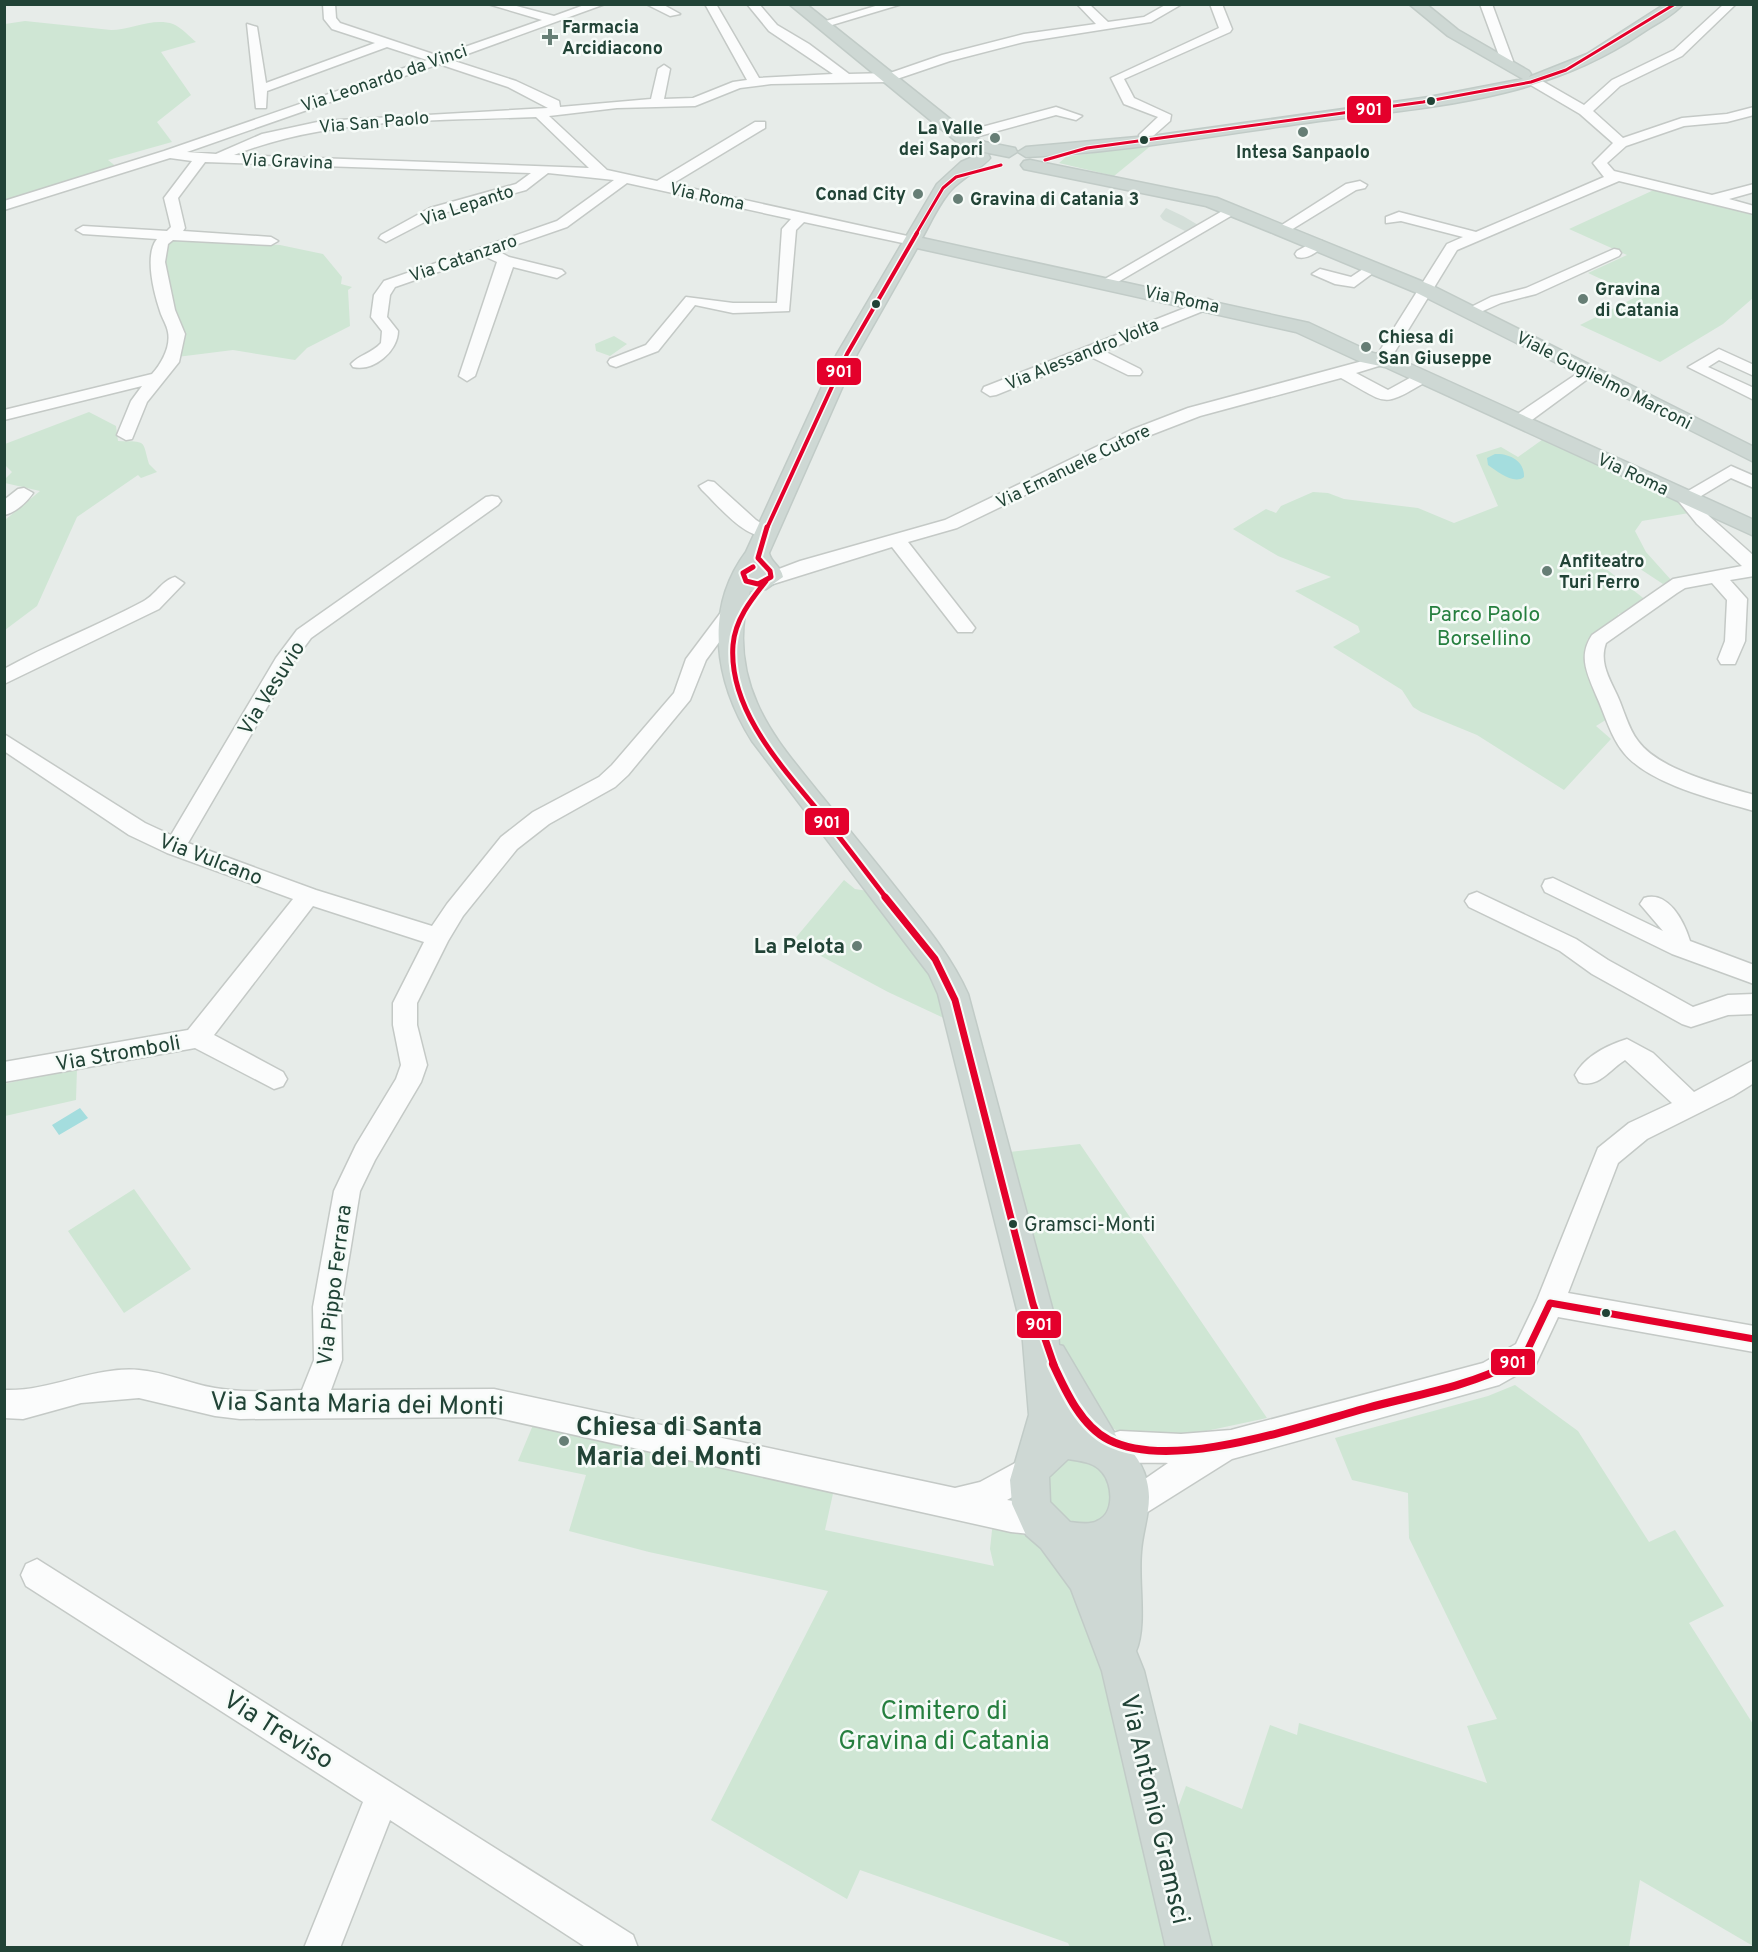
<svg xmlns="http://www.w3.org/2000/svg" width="1758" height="1952" viewBox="0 0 1758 1952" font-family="Overpass,sans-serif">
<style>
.built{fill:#d4dfd9}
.green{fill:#cfe6d4}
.water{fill:#a4ddde}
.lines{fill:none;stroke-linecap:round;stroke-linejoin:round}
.minor-casing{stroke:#c4c9c6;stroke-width:3}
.major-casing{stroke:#c1cbc7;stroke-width:3}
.minor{fill:#fbfcfc;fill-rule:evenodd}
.major{fill:#ced8d4;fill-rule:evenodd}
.bus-1-far4-casing{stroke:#f6fbf8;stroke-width:5}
.bus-1-far3-casing{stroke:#f6fbf8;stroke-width:7}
.bus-1-far2-casing{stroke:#f6fbf8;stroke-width:9}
.bus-1-far1-casing{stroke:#f6fbf8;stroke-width:11}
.bus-1-casing{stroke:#f6fbf8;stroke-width:13}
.bus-1-far4{stroke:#e4002b;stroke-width:3}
.bus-1-far3{stroke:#e4002b;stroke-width:4}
.bus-1-far2{stroke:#e4002b;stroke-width:5}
.bus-1-far1{stroke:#e4002b;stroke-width:7}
.bus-1{stroke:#e4002b;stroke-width:8}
.poi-dot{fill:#667e75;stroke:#f6fbf8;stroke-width:2}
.bus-dot{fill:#214336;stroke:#f6fbf8;stroke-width:2}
.labels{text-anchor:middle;stroke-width:5;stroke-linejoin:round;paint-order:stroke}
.far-poi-label{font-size:18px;font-weight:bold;fill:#214336;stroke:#f6fbf8;text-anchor:start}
.far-street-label{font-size:18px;fill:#214336;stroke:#f6fbf8}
.bus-label{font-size:20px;fill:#214336;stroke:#f6fbf8;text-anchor:start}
.park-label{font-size:21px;fill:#267f3f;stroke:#f6fbf8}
.street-label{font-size:21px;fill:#214336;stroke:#f6fbf8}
.poi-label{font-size:21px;font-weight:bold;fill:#214336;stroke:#f6fbf8;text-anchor:end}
.near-street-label{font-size:26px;fill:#214336;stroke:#f6fbf8}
.near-poi-label{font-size:26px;font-weight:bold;fill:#214336;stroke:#f6fbf8;text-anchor:start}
.near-park-label{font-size:26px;fill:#267f3f;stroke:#f6fbf8}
.line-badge{stroke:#f6fbf8;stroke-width:2}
.badge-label{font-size:16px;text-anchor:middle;font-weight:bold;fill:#fff}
</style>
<rect width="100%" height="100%" fill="#e7ece9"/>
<!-- built -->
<path class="built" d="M 1166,208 L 1183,216 L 1198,225 L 1185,231 L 1163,220 L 1160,216 Z"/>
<!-- green -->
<path class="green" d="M 25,21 L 111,30 C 131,30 153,17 173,24 C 181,27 190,37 196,42 L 161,52 L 191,95 L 157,122 L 172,142 L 108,160 L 118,168 L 5,203 L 5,24 Z
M 1153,144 L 1114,176 L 1059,163 L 1066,157 Z
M 1656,189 L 1753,212 L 1753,298 L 1723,324 L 1660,362 L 1580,325 L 1638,296 L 1588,273 L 1627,255 L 1569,229 Z
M 176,239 L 280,245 L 323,254 L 342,277 L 341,284 L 352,287 L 348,290 L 350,326 L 307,348 L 295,360 L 233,350 L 177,357 L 162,262 L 164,247 Z
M 614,336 L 627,344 L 610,356 L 596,351 L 595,344 Z
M 89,412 L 116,426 L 118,441 C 147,442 142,439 149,464 L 157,472 L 141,478 L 138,475 L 77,517 L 37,606 L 5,630 L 5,520 L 40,491 L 5,483 L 5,479 L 12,472 L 5,465 L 5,444 Z
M 1546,437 L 1564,449 L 1571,449 L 1674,496 L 1689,513 L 1642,521 L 1635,531 L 1646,552 L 1672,581 L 1663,584 L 1625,559 L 1605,568 L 1647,601 L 1635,605 L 1637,607 L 1628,612 L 1618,614 L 1620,618 L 1587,640 L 1586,663 L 1612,716 L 1596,726 L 1611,739 L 1564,790 L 1477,735 L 1421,712 L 1413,707 L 1402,690 L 1333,647 L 1360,632 L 1358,626 L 1295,591 L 1331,577 L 1278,556 L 1233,529 L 1266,509 L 1276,513 L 1281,506 L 1313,492 L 1328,493 L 1344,499 L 1418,508 L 1454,523 L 1498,506 L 1476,455 L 1501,447 L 1518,457 Z
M 844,880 L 855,889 L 868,891 L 935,982 L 948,1020 L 888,992 L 793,941 Z
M 77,1068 L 76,1100 L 5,1116 L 4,1084 Z
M 1080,1144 L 1267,1418 L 1178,1437 L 1119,1432 L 1106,1424 L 1060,1355 L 1010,1152 Z
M 134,1189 L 191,1269 L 124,1313 L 68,1231 Z
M 1515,1385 L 1578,1431 L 1649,1542 L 1675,1530 L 1724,1606 L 1689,1623 L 1753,1724 L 1753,1946 L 1640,1880 L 1629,1947 L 1211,1947 L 1176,1813 L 1186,1786 L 1242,1809 L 1270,1725 L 1297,1735 L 1299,1723 L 1487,1783 L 1467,1726 L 1497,1719 L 1409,1538 L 1408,1493 L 1352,1480 L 1335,1438 L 1488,1396 Z
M 533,1425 L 834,1489 L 825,1530 L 994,1566 L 990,1549 L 993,1521 L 1035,1540 L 1087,1610 L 1168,1947 L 1070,1947 L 1068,1943 L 860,1870 L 847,1899 L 711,1820 L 828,1591 L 649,1552 L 569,1531 L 586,1475 L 518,1461 Z
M 1058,1455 L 1099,1459 L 1117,1492 L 1103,1520 C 1076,1531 1071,1526 1048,1511 L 1043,1471 Z"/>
<!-- water -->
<path class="water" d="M 1495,454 C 1509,453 1525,461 1524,477 C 1514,485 1498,472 1488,465 L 1487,458 Z
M 80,1108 L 88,1118 L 59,1135 L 52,1125 Z"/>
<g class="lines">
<!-- minor casing -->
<g class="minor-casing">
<path id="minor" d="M 323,4 L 335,4 L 336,18 L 340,23 L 439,56 L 542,20 L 488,4 L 509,4 L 554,16 L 587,4 L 605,4 L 451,60 L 516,81 L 559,101 L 560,107 L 651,99 L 658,69 L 664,65 L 670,69 L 664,99 L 693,98 L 733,82 L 747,80 L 705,4 L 716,4 L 759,78 L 833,74 L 769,31 L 747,4 L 759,4 L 777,25 L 809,44 L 849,74 L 890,73 L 942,55 L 1024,34 L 1096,24 L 1077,4 L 1089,4 L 1108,22 L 1144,17 L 1167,4 L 1182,4 L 1151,22 L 1024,42 L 950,61 L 888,82 L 771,84 L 740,88 L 695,106 L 617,108 L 549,116 L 607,170 L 657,181 L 755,122 L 765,122 L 765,128 L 672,184 L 912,237 L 919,241 L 912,245 L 804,222 L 796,230 L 789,311 L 733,313 L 695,305 L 658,351 L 616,367 L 610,365 L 608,362 L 610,359 L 646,345 L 686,297 L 733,303 L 777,303 L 782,229 L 791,219 L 627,183 L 567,227 L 498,251 L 509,257 L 562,270 L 565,273 L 557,278 L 513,267 L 475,376 L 467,381 L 459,376 L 497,262 L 484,256 L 395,287 L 390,295 L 387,317 L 398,331 C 398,351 374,372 353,367 L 351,364 C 359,355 372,353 381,343 L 382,331 L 371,317 L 374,295 L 384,281 L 557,221 L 614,180 L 548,173 L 526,190 L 440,214 L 386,242 L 379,238 L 381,235 L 430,208 L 516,184 L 531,173 L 205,162 L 178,198 L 185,228 L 183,231 L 271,237 L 278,241 L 271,245 L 173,240 L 168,244 L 165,262 L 175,310 L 185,334 L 179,362 L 147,402 L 132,439 L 126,440 L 117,435 L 131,401 L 142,386 L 4,420 L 4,410 L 152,374 C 161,364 171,347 168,332 C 167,325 162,318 160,311 C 154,293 144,255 157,239 L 83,234 L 76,230 L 83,226 L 167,231 L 171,227 L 164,198 L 192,161 L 170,158 L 4,210 L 4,201 L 164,151 L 427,60 L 387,47 L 267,91 L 266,108 L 256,108 L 247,24 L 257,27 L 266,83 L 375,43 L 332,29 L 324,19 ZM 439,64 L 508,87 L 548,108 L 322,121 L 262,134 L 216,154 L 187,152 ZM 536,117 L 589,168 L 234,155 C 329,117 435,121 536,117 Z
M 646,4 L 662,4 L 680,14 L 670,16 Z
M 882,4 L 902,4 L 822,28 L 816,24 Z
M 1210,4 L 1222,4 L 1232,29 L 1230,32 L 1124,79 L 1134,98 L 1171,115 L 1170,121 L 1153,136 L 1153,143 L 1143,143 L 1139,135 L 1158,117 L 1124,104 L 1111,78 L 1219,28 Z
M 1480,4 L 1492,4 L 1513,61 L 1511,64 L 1501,61 Z
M 1724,4 L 1736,4 L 1682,56 L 1620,86 L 1593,111 L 1623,138 L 1682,118 L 1727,114 L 1754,107 L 1754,115 L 1727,122 L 1684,126 L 1626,146 L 1607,163 L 1614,171 L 1712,195 L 1754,184 L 1754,192 L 1729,199 L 1754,206 L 1754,214 L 1619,181 L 1457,250 L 1391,358 L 1382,365 L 1356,373 L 1388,390 L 1417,374 L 1429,374 L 1431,377 L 1429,380 C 1380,409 1389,404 1341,378 L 1200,416 L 1143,438 L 957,528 L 908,542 L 972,624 L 975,628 L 972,632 L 958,632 L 892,547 L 770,585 L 761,579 L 763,575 L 800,561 L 945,520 L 1131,430 L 1188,408 L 1370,359 L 1379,352 L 1447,244 L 1463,237 L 1401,221 L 1386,223 L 1386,217 L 1399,212 L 1476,232 L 1604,177 L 1593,163 L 1613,143 L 1580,114 L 1529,84 L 1529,78 L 1537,78 L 1584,105 L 1612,80 L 1674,50 Z
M 1056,107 L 1082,116 L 1076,120 L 1056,115 L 961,141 L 954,137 L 956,134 Z
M 1360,181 L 1367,185 L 1365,188 L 1356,190 L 1286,233 L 1276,233 L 1274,230 L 1346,184 Z
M 1231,206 L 1238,210 L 1236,213 L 1111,286 L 1101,286 L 1098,283 Z
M 1317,240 L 1322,241 L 1324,244 C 1318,252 1307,260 1297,257 L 1295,254 L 1297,251 Z
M 1614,249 L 1619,250 L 1621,253 L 1619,256 L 1536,294 L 1501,303 L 1469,317 L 1461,312 L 1491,297 L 1526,288 Z
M 1372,263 L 1377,264 L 1379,267 L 1377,270 L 1354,287 L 1335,284 L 1312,274 L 1320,269 L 1351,277 Z
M 1208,299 L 1213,301 L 1216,304 L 1213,307 L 1104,351 L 1140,369 L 1142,372 L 1140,375 L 1128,375 L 1091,357 L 996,395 L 990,396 L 982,391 L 984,387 Z
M 1719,349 L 1754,365 L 1754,376 L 1719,360 L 1708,367 L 1754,388 L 1754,400 L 1688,367 Z
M 1587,367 L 1595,372 L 1593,375 L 1525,425 L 1513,425 L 1511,421 L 1513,417 Z
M 1731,466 L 1754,476 L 1754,488 L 1731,478 L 1696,499 L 1709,516 L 1754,556 L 1754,576 L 1730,580 L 1747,599 L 1745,641 L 1735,664 L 1721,664 L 1718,659 L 1725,641 L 1727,600 L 1712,583 L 1685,588 L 1677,593 L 1606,643 C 1599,662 1609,678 1617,695 C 1624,710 1628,728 1638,741 C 1659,770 1721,785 1754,795 L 1754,811 C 1716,800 1649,784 1624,753 C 1610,736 1605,714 1596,695 C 1587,673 1578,656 1592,635 L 1673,579 L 1742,566 L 1697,524 L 1676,498 Z
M 708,481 L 714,482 L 756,520 L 774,532 L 771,536 C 747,542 718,505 702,490 L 699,486 Z
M 24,488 L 33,493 C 27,502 15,513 4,515 L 4,500 L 18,489 Z
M 492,496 L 498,497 L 501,501 L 498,505 L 311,638 L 294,661 L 188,843 L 316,890 L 432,926 L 447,904 L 501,837 L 533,812 L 599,777 L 612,765 L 674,693 L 686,659 L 722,611 L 736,611 L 739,615 L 706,660 L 690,700 L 628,775 L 615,787 L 549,824 L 517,849 L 463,916 L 448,941 L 417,1003 L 417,1025 L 427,1065 L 421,1082 L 375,1160 L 360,1191 L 341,1307 L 342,1360 L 331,1390 L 494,1389 L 955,1488 L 980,1482 L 1032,1454 L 1043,1458 L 1047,1469 L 1043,1480 L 1007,1500 L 1039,1505 L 1050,1509 L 1054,1520 L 1050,1531 L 1039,1535 L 1011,1532 L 494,1417 L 240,1419 L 215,1416 L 139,1398 L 81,1403 L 23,1419 L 4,1418 L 4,1390 C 50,1392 93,1366 139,1370 C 165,1372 190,1384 215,1388 C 244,1393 273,1391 302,1390 L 314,1360 L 313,1307 L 334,1191 L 356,1145 L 396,1079 L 401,1065 L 393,1025 L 393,1003 L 424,942 L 313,906 L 214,1035 L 283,1072 L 287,1079 L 283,1086 L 274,1089 L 195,1048 L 4,1082 L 4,1062 L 188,1030 L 293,899 L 167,853 L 129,835 L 4,751 L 4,734 L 145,823 L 171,835 L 276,658 L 297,630 L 486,497 Z
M 175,577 L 184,583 L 159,609 L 4,684 L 4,669 C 49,644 97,626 142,602 C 155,596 161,581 175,577 Z
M 1553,878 L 1663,931 L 1640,904 L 1644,898 C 1668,890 1684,921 1690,941 L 1754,965 L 1754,984 L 1672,954 L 1545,892 L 1542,886 L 1545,880 Z
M 1477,892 L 1576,939 L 1608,960 L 1693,1007 L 1728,995 L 1754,994 L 1754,1014 L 1728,1015 L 1691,1027 L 1682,1024 L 1592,974 L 1560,951 L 1469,907 L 1465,901 L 1469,895 Z
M 1627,1039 L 1653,1053 L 1694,1092 L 1754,1060 L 1754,1083 L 1733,1096 L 1647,1139 L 1618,1163 L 1568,1293 L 1754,1326 L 1754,1352 L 1558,1317 L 1536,1364 L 1499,1385 L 1232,1459 L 1130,1523 L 1119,1519 L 1115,1508 L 1119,1497 L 1168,1463 C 1150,1462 1106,1465 1093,1459 L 1089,1449 L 1093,1439 L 1120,1431 L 1181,1434 L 1231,1430 L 1483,1363 L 1516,1344 L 1537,1300 L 1598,1148 L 1629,1123 L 1672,1103 L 1625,1060 C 1609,1070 1598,1089 1579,1082 L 1575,1075 C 1585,1056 1608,1045 1627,1039 Z
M 37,1559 L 633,1935 L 638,1948 L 587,1948 L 390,1820 L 340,1948 L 304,1948 L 363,1802 L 26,1586 L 21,1575 L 26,1564 Z"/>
</g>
<!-- major casing -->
<g class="major-casing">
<path id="major" d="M 789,4 L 806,4 L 969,134 L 985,142 L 1015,148 L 1017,152 L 1009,157 L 974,150 L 957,142 Z
M 1409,4 L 1426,4 L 1458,30 L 1529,71 L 1531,74 L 1529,77 L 1587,54 L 1665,4 L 1683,4 C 1673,16 1655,24 1642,33 C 1535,106 1416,107 1291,125 C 1203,137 1115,153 1026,157 L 1018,152 L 1026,147 L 1159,135 L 1429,97 L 1523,79 L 1448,36 Z
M 982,153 L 988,154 L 990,158 C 985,165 962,179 953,188 C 940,201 931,222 922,238 L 1309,323 L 1373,353 L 1397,358 L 1754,520 L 1754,536 L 1385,367 L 1361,362 L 1296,332 L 917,248 L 857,354 L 769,553 C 771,563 781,566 783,577 L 766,589 L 750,591 C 739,628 741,667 757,703 C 771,736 796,764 819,793 C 846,826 873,859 899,892 C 925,925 951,956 968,994 L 1058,1330 L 1059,1345 L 1063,1346 L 1118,1439 C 1136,1450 1149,1475 1149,1497 C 1149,1515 1142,1534 1141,1552 C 1138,1582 1147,1625 1136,1651 L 1144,1671 L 1212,1948 L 1166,1948 L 1102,1671 L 1071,1589 L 1041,1548 L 1026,1535 L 1012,1504 L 1010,1480 L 1029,1415 L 1022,1330 L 938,994 L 929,974 L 916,957 L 752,741 C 715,682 703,610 746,552 L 837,354 L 937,184 L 961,162 ZM 1068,1459 C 1080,1461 1094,1462 1102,1472 C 1113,1484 1115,1514 1097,1521 C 1090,1525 1078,1523 1070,1522 L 1050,1502 L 1049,1477 Z
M 1030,160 L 1217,198 L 1431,285 L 1754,447 L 1754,462 L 1417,293 L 1275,234 L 1206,206 L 1024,169 L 1021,165 L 1024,161 Z"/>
</g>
<!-- minor -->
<use href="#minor" class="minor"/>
<!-- major -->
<use href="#major" class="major"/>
<!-- bus-1-far4 casing -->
<g class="bus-1-far4-casing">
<path id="bus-1-far4" d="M 1045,160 L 1087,148 L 1423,102 L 1531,82 L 1566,70 L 1675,4
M 916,234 L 943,188 L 956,177 L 1001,165"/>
</g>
<!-- bus-1-far3 casing -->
<g class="bus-1-far3-casing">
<path id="bus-1-far3" d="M 767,528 L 847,354 L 917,233"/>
</g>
<!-- bus-1-far2 casing -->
<g class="bus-1-far2-casing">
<path id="bus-1-far2" d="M 753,567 L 743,573 L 746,581 L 758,584 L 771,577 L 770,571 L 758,558 L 767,527
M 766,581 C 751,600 735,620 733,645 C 728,712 786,771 825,819 C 846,845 866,872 887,899"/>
</g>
<!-- bus-1-far1 casing -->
<g class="bus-1-far1-casing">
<path id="bus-1-far1" d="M 885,897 L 935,959 L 955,1000 L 1033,1304 L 1054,1365
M 1508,1365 L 1528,1349 L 1550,1303 L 1754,1339"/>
</g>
<!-- bus-1 casing -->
<g class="bus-1-casing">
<path id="bus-1" d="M 1053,1364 C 1065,1390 1081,1426 1109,1440 C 1173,1472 1300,1426 1367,1408 C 1415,1395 1467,1387 1511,1364"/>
</g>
<!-- bus-1-far4 -->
<use href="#bus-1-far4" class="bus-1-far4"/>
<!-- bus-1-far3 -->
<use href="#bus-1-far3" class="bus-1-far3"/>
<!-- bus-1-far2 -->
<use href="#bus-1-far2" class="bus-1-far2"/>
<!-- bus-1-far1 -->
<use href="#bus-1-far1" class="bus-1-far1"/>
<!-- bus-1 -->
<use href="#bus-1" class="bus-1"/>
</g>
<!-- markers -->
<g class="poi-dot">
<path d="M547 28h6v6h6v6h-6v6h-6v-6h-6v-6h6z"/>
<circle cx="1303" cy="132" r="6"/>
<circle cx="995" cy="138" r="6"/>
<circle cx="918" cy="194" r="6"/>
<circle cx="958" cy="199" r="6"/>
<circle cx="1583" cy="299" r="6"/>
<circle cx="1366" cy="347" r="6"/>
<circle cx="1547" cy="571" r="6"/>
<circle cx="857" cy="946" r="6"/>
<circle cx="564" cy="1441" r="6"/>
</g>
<g class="bus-dot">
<circle cx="1431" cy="101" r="5"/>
<circle cx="1144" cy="140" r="5"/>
<circle cx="876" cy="304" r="5"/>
<circle cx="1013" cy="1224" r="5"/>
<circle cx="1606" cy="1313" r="5"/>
</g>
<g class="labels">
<!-- far-poi labels -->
<g class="far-poi-label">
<text x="562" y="33">Farmacia<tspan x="562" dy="21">Arcidiacono</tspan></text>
<text x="983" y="134" text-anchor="end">La Valle<tspan x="983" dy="21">dei Sapori</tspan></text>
<text x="1303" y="158" text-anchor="middle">Intesa Sanpaolo</text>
<text x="906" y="200" text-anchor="end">Conad City</text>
<text x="970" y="205">Gravina di Catania 3</text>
<text x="1595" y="295">Gravina<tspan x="1595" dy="21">di Catania</tspan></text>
<text x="1378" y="343">Chiesa di<tspan x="1378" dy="21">San Giuseppe</tspan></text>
<text x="1559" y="567">Anfiteatro<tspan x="1559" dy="21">Turi Ferro</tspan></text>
</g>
<!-- far-street labels -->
<g class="far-street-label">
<text transform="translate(384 78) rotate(-19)" y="6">Via Leonardo da Vinci</text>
<text transform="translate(374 122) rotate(-5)" y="6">Via San Paolo</text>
<text transform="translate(287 161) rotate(2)" y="6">Via Gravina</text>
<text transform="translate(707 196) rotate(12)" y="6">Via Roma</text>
<text transform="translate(467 205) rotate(-18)" y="6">Via Lepanto</text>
<text transform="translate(463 258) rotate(-19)" y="6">Via Catanzaro</text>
<text transform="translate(1182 299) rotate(12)" y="6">Via Roma</text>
<text transform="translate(1082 354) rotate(-22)" y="6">Via Alessandro Volta</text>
<text transform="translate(1604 380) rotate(27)" y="6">Viale Guglielmo Marconi</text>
<text transform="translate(1073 466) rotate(-26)" y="6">Via Emanuele Cutore</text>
<text transform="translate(1633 474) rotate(25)" y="6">Via Roma</text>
</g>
<!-- bus labels -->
<g class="bus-label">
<text x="1024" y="1231">Gramsci-Monti</text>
</g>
<!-- park labels -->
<g class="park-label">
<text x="1484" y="621">Parco Paolo<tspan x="1484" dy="24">Borsellino</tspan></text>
</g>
<!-- street labels -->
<g class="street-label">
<text transform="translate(271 688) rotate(-58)" y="7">Via Vesuvio</text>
<text transform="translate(211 859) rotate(21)" y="7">Via Vulcano</text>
<text transform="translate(118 1053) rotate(-10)" y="7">Via Stromboli</text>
<text transform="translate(334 1285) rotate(-83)" y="7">Via Pippo Ferrara</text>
</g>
<!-- poi labels -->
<g class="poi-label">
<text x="845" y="953">La Pelota</text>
</g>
<!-- near-street labels -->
<g class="near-street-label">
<text transform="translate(357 1403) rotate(1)" y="9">Via Santa Maria dei Monti</text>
<text transform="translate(279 1729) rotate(32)" y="9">Via Treviso</text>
<text transform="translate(1156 1809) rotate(77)" y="9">Via Antonio Gramsci</text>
</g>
<!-- near-poi labels -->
<g class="near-poi-label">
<text x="576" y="1435">Chiesa di Santa<tspan x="576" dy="30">Maria dei Monti</tspan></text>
</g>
<!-- near-park labels -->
<g class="near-park-label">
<text x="944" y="1719">Cimitero di<tspan x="944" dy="30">Gravina di Catania</tspan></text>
</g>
</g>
<g class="line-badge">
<rect x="1346" y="95" width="46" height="29" rx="6" fill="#e4002b"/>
<rect x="816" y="357" width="46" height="29" rx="6" fill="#e4002b"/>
<rect x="804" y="807" width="46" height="29" rx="6" fill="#e4002b"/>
<rect x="1016" y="1310" width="46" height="29" rx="6" fill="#e4002b"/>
<rect x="1490" y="1348" width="46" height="28" rx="6" fill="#e4002b"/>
</g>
<g class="badge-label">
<text x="1369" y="115">901</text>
<text x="839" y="377">901</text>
<text x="827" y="828">901</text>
<text x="1039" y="1330">901</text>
<text x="1513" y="1368">901</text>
</g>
<!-- border -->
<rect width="1758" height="1952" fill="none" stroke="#214336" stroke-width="12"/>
</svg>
